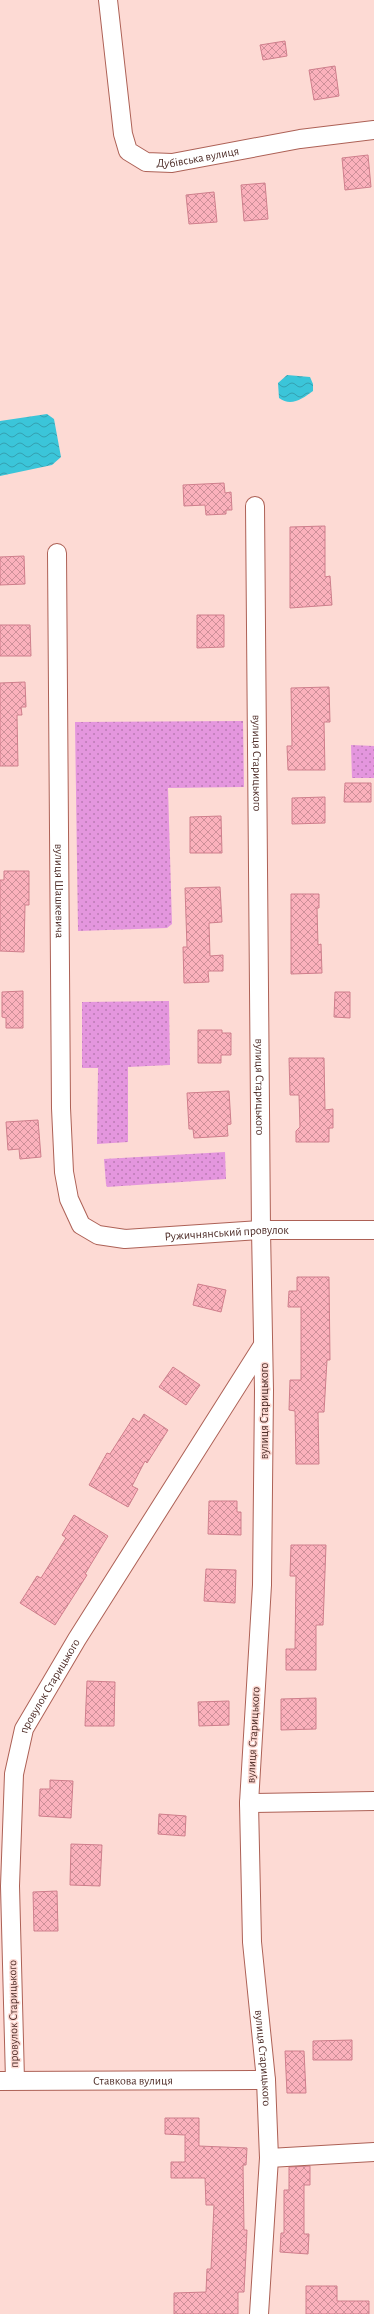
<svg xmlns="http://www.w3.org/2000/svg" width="374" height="2314" viewBox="0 0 374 2314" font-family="'Alegreya Sans',sans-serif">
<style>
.park{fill:url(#park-dots)}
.water{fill:url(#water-waves)}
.building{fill:url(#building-cross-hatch);stroke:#cf7f8c}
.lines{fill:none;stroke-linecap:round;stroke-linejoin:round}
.street-casing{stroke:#ad6156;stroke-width:20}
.street{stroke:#fff;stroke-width:18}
.labels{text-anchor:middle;stroke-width:3;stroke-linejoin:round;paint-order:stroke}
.street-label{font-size:12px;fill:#4e2d28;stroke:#fddad4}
</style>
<defs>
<pattern id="park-dots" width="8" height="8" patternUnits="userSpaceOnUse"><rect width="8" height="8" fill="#e496de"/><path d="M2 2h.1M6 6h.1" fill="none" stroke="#bb7bb4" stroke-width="1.8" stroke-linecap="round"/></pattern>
<pattern id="water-waves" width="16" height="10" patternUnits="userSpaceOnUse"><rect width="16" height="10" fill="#3bc5d9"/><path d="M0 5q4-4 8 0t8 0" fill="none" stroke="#34a0b0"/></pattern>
<pattern id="building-cross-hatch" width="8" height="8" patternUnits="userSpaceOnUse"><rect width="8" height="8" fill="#fbb1bc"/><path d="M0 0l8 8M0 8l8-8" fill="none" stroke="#cd9099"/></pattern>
</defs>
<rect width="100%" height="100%" fill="#fddad4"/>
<!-- park -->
<path class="park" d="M 243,721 L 244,787 L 168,788 L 172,924 L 167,928 L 78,931 L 75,722 Z
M 351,745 L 374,746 L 374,778 L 352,778 Z
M 169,1001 L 170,1065 L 128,1067 L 128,1142 L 97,1144 L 98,1068 L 82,1068 L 82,1002 Z
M 225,1152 L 226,1179 L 107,1187 L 106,1184 L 104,1159 Z"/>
<!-- water -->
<path class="water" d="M 287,375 L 310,377 L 313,384 L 313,391 C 302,399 291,407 279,398 L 278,383 Z
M 47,414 L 54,419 L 61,457 L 52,465 L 0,476 L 0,421 Z"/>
<!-- building -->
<path class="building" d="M 285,41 L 287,56 L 263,60 L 260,45 Z
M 335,66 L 339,96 L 314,100 L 309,70 Z
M 368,155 L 371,187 L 345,190 L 342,158 Z
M 265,183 L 268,219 L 244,221 L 241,185 Z
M 214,192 L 217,222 L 189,224 L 186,195 Z
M 224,483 L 225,493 L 231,492 L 232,510 L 226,510 L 226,514 L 206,515 L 205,505 L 184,506 L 183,485 Z
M 325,526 L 325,577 L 330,576 L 332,605 L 290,608 L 290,527 Z
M 24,556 L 25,584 L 0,585 L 0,557 Z
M 197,615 L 224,615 L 224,647 L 197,648 Z
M 0,625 L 30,625 L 31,656 L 0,656 Z
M 25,682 L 26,707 L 21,707 L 22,715 L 17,715 L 18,766 L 0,766 L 0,683 Z
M 329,687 L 330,722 L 324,722 L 325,770 L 288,770 L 287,746 L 292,746 L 291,688 Z
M 345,783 L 371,783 L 371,802 L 344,802 Z
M 325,797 L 325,823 L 292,824 L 292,798 Z
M 221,816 L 222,853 L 190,853 L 190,817 Z
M 4,871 L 29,871 L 29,905 L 25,905 L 24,952 L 0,951 L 0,880 L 4,880 Z
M 220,887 L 222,922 L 209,923 L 210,956 L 223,955 L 223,971 L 208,971 L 209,982 L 184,983 L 183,947 L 187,947 L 185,888 Z
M 291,894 L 319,894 L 319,908 L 317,908 L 318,945 L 321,944 L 322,973 L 291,974 Z
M 23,991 L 23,1028 L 6,1028 L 6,1018 L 2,1017 L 2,992 Z
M 335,992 L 350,992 L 350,1018 L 334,1017 Z
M 198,1030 L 222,1030 L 222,1033 L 231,1033 L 231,1055 L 221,1055 L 221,1063 L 198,1063 Z
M 289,1058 L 324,1058 L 325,1110 L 333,1109 L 333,1128 L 329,1128 L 329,1142 L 296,1142 L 296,1131 L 300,1127 L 299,1095 L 290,1095 Z
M 229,1091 L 231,1124 L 227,1125 L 228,1136 L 194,1138 L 193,1129 L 189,1129 L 187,1093 Z
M 38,1120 L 41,1157 L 20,1159 L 19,1149 L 8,1150 L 6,1122 Z
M 297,1277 L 329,1277 L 330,1360 L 327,1360 L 324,1412 L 318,1412 L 319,1464 L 296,1464 L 295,1411 L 289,1410 L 290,1380 L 301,1380 L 301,1307 L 288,1307 L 289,1291 L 297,1291 Z
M 198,1284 L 226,1290 L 221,1312 L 193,1305 Z
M 173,1367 L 200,1385 L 186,1405 L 159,1387 Z
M 144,1414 L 168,1430 L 147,1463 L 145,1461 L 132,1486 L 138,1489 L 128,1507 L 89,1485 L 107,1453 L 110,1454 L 133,1418 L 139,1422 Z
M 209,1501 L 237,1501 L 237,1512 L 241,1512 L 241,1535 L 208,1534 Z
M 74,1515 L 108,1536 L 85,1574 L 87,1575 L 55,1625 L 20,1603 L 37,1576 L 41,1578 L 66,1538 L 62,1535 Z
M 291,1545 L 326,1545 L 323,1625 L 316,1625 L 316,1670 L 286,1670 L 286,1649 L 295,1649 L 296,1576 L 290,1576 Z
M 206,1569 L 236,1570 L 235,1603 L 204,1601 Z
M 87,1681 L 115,1682 L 114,1726 L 85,1726 Z
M 316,1698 L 316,1729 L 281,1730 L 281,1699 Z
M 229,1701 L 229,1725 L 199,1726 L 198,1702 Z
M 50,1780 L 73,1781 L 71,1818 L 39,1816 L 40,1789 L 50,1789 Z
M 159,1814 L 186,1816 L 185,1836 L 158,1834 Z
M 71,1844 L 102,1845 L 100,1886 L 70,1885 Z
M 57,1891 L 58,1931 L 34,1931 L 33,1892 Z
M 352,2040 L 352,2060 L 313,2060 L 313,2041 Z
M 285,2051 L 304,2051 L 306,2093 L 287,2093 Z
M 165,2118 L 199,2118 L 199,2146 L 247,2148 L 246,2165 L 243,2165 L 244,2230 L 247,2230 L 246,2253 L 244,2292 L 238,2292 L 238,2314 L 174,2314 L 174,2293 L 206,2292 L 207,2269 L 211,2269 L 214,2205 L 206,2205 L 205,2178 L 171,2178 L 171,2162 L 185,2162 L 185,2135 L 165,2134 Z
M 310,2166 L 310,2185 L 304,2185 L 304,2234 L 309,2234 L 308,2254 L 280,2252 L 281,2233 L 284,2233 L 284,2190 L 289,2190 L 289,2167 Z
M 306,2286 L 337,2286 L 337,2301 L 369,2301 L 369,2314 L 306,2314 Z"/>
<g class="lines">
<!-- street casing -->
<g class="street-casing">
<g id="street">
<path id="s1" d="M 108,0 L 123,134 L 128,151 L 146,162 L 172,163 L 300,139 L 374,130"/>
<path id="s2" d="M 255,506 L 261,1230 L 264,1390 L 262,1585 L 249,1803 L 252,1942 L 266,2080 L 269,2158 L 259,2314"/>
<path id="s3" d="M 57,553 L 61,1108 L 64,1172 L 69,1199 L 81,1225 L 98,1235 L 125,1239 L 261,1230 L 374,1230"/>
<path d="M 249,1803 L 374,1801"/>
<path id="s4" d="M 15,2080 L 10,1886 L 14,1774 L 24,1729 L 77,1639 L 263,1345"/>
<path id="s5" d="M 0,2081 L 266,2080"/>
<path d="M 269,2158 L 374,2152"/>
</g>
</g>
<!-- street -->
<use href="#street" class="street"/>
</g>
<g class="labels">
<!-- street labels -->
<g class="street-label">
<text dy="4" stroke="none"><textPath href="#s1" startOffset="226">Дубівська вулиця</textPath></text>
<text dy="4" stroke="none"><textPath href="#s2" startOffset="257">вулиця Старицького</textPath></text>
<text dy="4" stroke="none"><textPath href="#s3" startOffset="338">вулиця Шашкевича</textPath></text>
<text dy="4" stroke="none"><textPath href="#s2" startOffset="581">вулиця Старицького</textPath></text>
<text dy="4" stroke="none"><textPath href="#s3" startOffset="824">Ружичнянський провулок</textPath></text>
<text transform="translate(264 1411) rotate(-90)" y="4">вулиця Старицького</text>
<text dy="4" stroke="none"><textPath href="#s4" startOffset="402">провулок Старицького</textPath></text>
<text transform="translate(253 1735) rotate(-87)" y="4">вулиця Старицького</text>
<text transform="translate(13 2014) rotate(-91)" y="4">провулок Старицького</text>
<text dy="4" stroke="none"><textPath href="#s2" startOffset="1553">вулиця Старицького</textPath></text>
<text dy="4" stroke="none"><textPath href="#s5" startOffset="133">Ставкова вулиця</textPath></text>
</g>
</g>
</svg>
